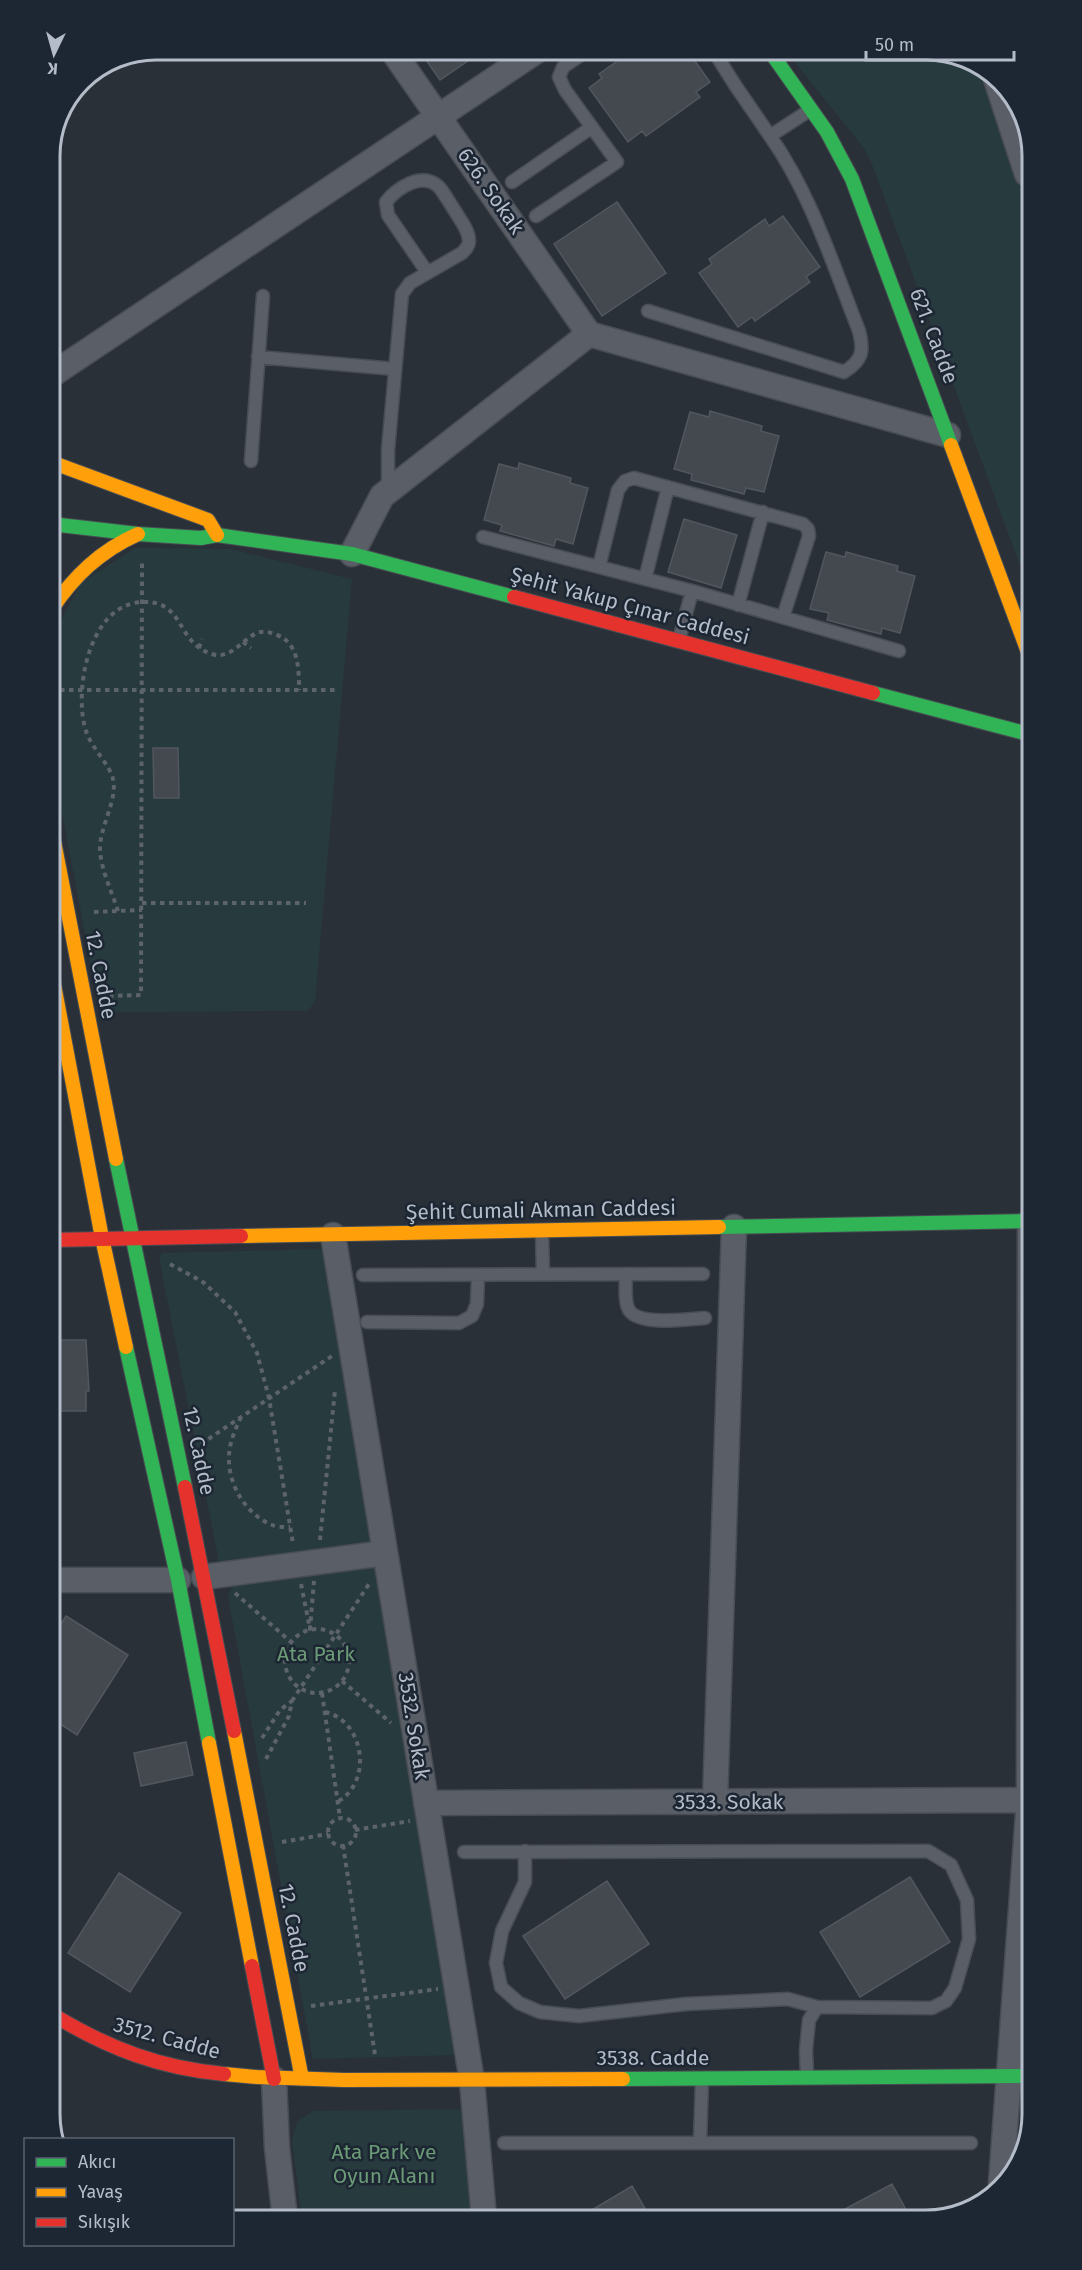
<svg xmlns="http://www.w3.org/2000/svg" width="1082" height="2270" viewBox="0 0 1082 2270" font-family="'Fira Sans',sans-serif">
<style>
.green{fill:#273a3e}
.building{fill:#444950;stroke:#52575f;stroke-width:1.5}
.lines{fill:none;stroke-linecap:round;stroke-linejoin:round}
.lane-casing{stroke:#484c53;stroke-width:15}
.street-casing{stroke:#484c53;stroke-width:27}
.fast-casing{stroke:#484c53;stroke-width:16}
.slow-casing{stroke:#484c53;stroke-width:16}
.jam-casing{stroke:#484c53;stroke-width:16}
.path{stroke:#5d636a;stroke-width:4;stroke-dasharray:4.5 4.5;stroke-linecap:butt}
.lane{stroke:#5a5e66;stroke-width:12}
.street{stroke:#5a5e66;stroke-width:24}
.fast{stroke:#30b455;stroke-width:14}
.slow{stroke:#ff9f0a;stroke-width:14}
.jam{stroke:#e5322d;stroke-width:14}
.labels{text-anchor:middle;stroke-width:5;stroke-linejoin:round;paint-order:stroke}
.street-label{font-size:21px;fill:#b4bcc9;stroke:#1d2633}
.park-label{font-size:21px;fill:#6b9a76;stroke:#1d2633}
.rim{fill:none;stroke:#b4bcc9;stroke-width:3}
</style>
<rect width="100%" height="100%" fill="#2a3038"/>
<!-- green -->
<path class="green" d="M 785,50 L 933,50 L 983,69 L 1027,201 L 1028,587 L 872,164 L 864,148 Z
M 135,548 L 231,549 L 352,579 L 315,1001 L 308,1011 L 100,1012 L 51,756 L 51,647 L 61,620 L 81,583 Z
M 325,1249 L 375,1543 L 219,1562 L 159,1258 L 162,1253 Z
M 372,1562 L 381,1568 L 458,2055 L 313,2059 L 228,1596 L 235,1581 Z
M 467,2109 L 477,2218 L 302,2219 L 292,2141 L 297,2122 L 313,2111 Z"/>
<!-- building -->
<path class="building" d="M 419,50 L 484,50 L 440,80 Z
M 633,50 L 687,50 L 710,82 L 696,92 L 700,97 L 646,136 L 642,131 L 628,142 L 589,88 L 602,78 L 599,74 Z
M 617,202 L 666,273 L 602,316 L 554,244 Z
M 783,216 L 820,267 L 806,277 L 810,282 L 755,321 L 752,317 L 738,327 L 699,273 L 712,264 L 709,259 L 765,219 L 769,226 Z
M 710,411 L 762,426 L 761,431 L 779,436 L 764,492 L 746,488 L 744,494 L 691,480 L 692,474 L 674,469 L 690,412 L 709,417 Z
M 519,463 L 571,478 L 570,483 L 588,488 L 573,544 L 556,539 L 554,546 L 500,531 L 502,525 L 484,520 L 499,464 L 518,469 Z
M 684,519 L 737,535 L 721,588 L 668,572 Z
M 826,552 L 845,557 L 846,552 L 868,558 L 898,566 L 897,571 L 915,576 L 900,633 L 882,628 L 881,634 L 857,628 L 827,620 L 829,613 L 810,609 Z
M 153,748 L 178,748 L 179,798 L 154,798 Z
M 53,1340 L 86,1340 L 89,1391 L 86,1391 L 86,1411 L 53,1411 Z
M 66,1616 L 128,1655 L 77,1735 L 54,1720 L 54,1634 Z
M 186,1742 L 193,1775 L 141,1786 L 134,1753 Z
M 119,1873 L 181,1913 L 130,1992 L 68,1953 Z
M 910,1877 L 950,1942 L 860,1997 L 820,1932 Z
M 607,1881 L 649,1944 L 565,1999 L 523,1936 Z
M 892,2184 L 909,2215 L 832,2216 Z
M 632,2186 L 650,2217 L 580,2217 Z"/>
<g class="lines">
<!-- lane casing -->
<g class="lane-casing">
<path id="lane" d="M 713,50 L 735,85 L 770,136 L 810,110
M 512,182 L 592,127
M 536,216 L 617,162 L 565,90 L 559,77 L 563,67 L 588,50
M 648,311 L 844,372 C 863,360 864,351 859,331 C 833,265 811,194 770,136
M 258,357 L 395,369
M 251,461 L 263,296
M 393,487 L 388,479 L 388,450 L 402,294 L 410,283 L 462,253 C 466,249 469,246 469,241 C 469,230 460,220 455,211 C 450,204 445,194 439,187 C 422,171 397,188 386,202 L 388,215 L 427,272
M 483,537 L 692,591 L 899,651
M 599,567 L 618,490 L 625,481 L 634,478 L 803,524 L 808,529 L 809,536 L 783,617
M 645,579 L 668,487
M 738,605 L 763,512
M 679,640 L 692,591
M 542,1233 L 543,1274
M 626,1274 C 626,1284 624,1298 628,1308 C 635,1327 688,1319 705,1318
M 363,1275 L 703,1274
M 367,1322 L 459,1323 L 472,1316 L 477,1304 L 478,1275
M 525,1851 L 525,1882 L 502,1931 L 496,1963 L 501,1987 L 519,2003 L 540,2012 L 579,2016 L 686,2004 L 788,1999 L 817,2007
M 464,1852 L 928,1851 L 951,1865 L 967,1900 L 969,1939 L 955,1988 L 946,2001 L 932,2008 L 817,2007 L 809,2020 L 806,2050 L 807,2077
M 700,2142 L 702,2080
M 504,2143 L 971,2143"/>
</g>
<!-- street casing -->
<g class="street-casing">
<path id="street" d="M 392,50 L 589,334
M 996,79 L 1027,174
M 50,376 L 538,50
M 352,554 L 382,496 L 589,334 L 948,435
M 333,1235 L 472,2081 L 484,2218
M 204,1577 L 385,1553
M 54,1580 L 178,1580
M 715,1802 L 734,1227
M 426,1803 L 1032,1800
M 274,2079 L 277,2148 L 285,2219
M 1001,2183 L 1029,1800 L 1030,1221"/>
</g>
<!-- fast casing -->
<g class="fast-casing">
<path id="fast" d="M 769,50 L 827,132 L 852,179 L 951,445
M 51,524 L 138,534 L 201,538 L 217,535 L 352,554 L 514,597
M 873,693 L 1028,734
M 116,1159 L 185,1487
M 719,1227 L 1030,1221
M 126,1347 L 178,1580 L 209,1743
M 623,2079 L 1032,2076"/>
</g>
<!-- slow casing -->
<g class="slow-casing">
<path id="slow" d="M 951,445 L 1028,652
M 51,462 L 208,520 L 217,535
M 51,610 C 74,576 100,551 138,534
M 52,831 L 116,1159
M 52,974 L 102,1238 L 126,1347
M 241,1236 L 719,1227
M 234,1731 L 302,2079
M 209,1743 L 252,1966
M 224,2074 L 257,2077 L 344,2080 L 623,2079"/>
</g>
<!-- jam casing -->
<g class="jam-casing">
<path id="jam" d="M 514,597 L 873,693
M 53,1240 L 241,1236
M 185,1487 L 234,1731
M 252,1966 L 274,2079
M 55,2016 C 110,2049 160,2068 224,2074"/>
</g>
<!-- path -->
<path class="path" d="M 243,642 L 251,648
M 199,648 L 202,639
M 51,690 L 336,690
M 142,903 L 306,903
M 118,911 C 112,892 101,870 100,850 C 99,828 118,800 113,779 C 110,765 92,749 86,731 C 73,691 89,602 144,602 C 185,601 176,643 212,654 C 230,660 241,641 255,634 C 262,630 270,632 277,635 C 299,643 299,670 299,690
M 94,912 L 142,910
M 109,996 L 141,995 L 142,561
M 170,1264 L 203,1282 L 235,1312 L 257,1353 L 269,1398 L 293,1544
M 241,1417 C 237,1426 232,1436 230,1447 C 224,1478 243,1513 272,1525 C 277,1527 284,1527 290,1527
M 201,1444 L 332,1356
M 320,1540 L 335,1390
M 301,1584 L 310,1629 L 314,1581
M 235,1593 L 291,1642
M285 1661a32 32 0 1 1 64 0a32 32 0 1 1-64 0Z
M 342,1681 L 391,1723
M 322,1693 L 340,1818
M 292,1701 L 369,1584
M 325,1712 C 365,1721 373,1783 337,1802
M 262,1738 L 280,1710 L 292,1701 L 289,1716 L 266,1759
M328 1832a14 14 0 1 1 28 0a14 14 0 1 1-28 0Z
M 355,1830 L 410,1821
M 282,1842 L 328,1834
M 343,1845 L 375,2055
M 311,2006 L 438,1989"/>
<!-- lane -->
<use href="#lane" class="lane"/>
<!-- street -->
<use href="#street" class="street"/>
<!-- fast -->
<use href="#fast" class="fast"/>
<!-- slow -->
<use href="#slow" class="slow"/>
<!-- jam -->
<use href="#jam" class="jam"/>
</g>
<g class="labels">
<!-- street labels -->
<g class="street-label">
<text transform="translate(491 191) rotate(55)" y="7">626. Sokak</text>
<text transform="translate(934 336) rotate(69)" y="7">621. Cadde</text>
<text transform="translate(630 606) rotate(15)" y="7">Şehit Yakup Çınar Caddesi</text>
<text transform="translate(101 975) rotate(79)" y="7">12. Cadde</text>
<text transform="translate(541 1210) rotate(-1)" y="7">Şehit Cumali Akman Caddesi</text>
<text transform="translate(199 1451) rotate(78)" y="7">12. Cadde</text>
<text transform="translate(414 1726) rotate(81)" y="7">3532. Sokak</text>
<text x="729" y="1809">3533. Sokak</text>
<text transform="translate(294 1928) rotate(79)" y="7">12. Cadde</text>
<text transform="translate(167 2038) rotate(15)" y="7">3512. Cadde</text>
<text x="653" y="2065">3538. Cadde</text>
</g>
<!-- park labels -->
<g class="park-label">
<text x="316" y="1661">Ata Park</text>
<text x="384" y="2159">Ata Park ve<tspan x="384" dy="24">Oyun Alanı</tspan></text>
</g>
</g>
<!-- crop -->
<path d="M0 0H1082V2270H0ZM156 60H926A96 96 0 0 1 1022 156V2114A96 96 0 0 1 926 2210H156A96 96 0 0 1 60 2114V156A96 96 0 0 1 156 60Z" fill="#1d2633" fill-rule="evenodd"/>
<path class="rim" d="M156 60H926A96 96 0 0 1 1022 156V2114A96 96 0 0 1 926 2210H156A96 96 0 0 1 60 2114V156A96 96 0 0 1 156 60Z"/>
<!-- legend -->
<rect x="24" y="2138" width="210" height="108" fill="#1d2633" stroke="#59626f" stroke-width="1.5"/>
<rect x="36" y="2158" width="30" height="9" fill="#30b455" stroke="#59626f" stroke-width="1.5"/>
<text x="78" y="2168" font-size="18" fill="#b4bcc9">Akıcı</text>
<rect x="36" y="2188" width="30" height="9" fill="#ff9f0a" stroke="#59626f" stroke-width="1.5"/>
<text x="78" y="2198" font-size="18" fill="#b4bcc9">Yavaş</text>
<rect x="36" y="2218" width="30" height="9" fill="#e5322d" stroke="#59626f" stroke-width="1.5"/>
<text x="78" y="2228" font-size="18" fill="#b4bcc9">Sıkışık</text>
<!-- north arrow -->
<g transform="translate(54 54) rotate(185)" stroke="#1d2633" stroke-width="4.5" paint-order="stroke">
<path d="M0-4.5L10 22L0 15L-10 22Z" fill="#b4bcc9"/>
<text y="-9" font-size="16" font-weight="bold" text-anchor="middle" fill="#b4bcc9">K</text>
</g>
<!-- scale -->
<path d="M866 51v9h148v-9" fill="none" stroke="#b4bcc9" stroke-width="3"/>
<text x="875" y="51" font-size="18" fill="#b4bcc9" stroke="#1d2633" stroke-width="4.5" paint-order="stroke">50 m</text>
</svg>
